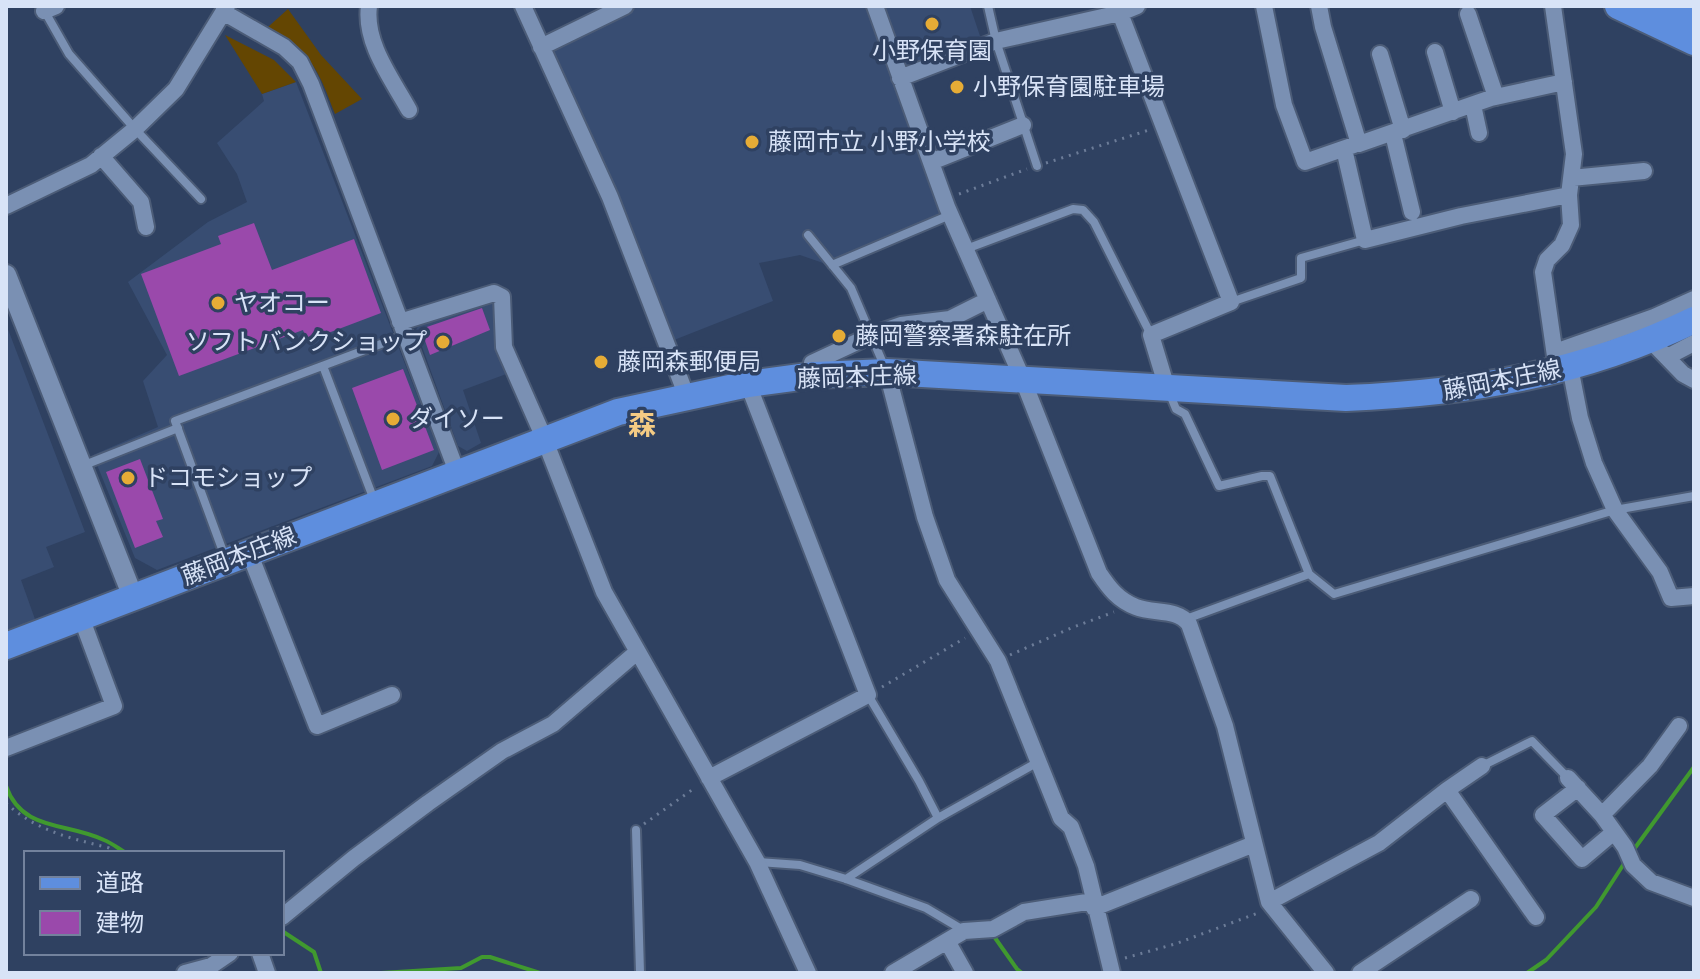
<svg xmlns="http://www.w3.org/2000/svg" width="1700" height="979" viewBox="0 0 1700 979" font-family="Quicksand,'Noto Sans JP',sans-serif">
<style>
.built{fill:#384d72}
.green{fill:#644602}
.lines{fill:none;stroke-linecap:round;stroke-linejoin:round}
.stream{stroke:#40992f;stroke-width:4}
.building{fill:#9a49ab}
.service-casing{stroke:#4c5c77;stroke-width:12}
.minor-casing{stroke:#4c5c77;stroke-width:20}
.tertiary-casing{stroke:#4c5c77;stroke-width:24}
.primary-casing{stroke:#4c5c77;stroke-width:30}
.path{stroke:#6c7c98;stroke-width:3;stroke-dasharray:2 6;stroke-linecap:butt}
.service{stroke:#7a90b3;stroke-width:8}
.minor{stroke:#7a90b3;stroke-width:16}
.tertiary{stroke:#7a90b3;stroke-width:20}
.primary{stroke:#5e8ede;stroke-width:26}
.poi-dot{fill:#e6ac36;stroke:#2f4161;stroke-width:3}
.labels{text-anchor:middle;stroke-width:7;stroke-linejoin:round;paint-order:stroke}
.poi-label{font-size:24px;fill:#d8e3f7;stroke:#2f4161;text-anchor:start}
.street-label{font-size:24px;fill:#d8e3f7;stroke:#2f4161}
.quarter-label{font-size:28px;font-weight:bold;fill:#f4cb84;stroke:#2f4161}
</style>
<rect width="100%" height="100%" fill="#2f4161"/>
<!-- built -->
<path class="built" d="M 639,6 L 865,6 L 943,214 L 826,264 L 800,255 L 759,263 L 773,301 L 669,342 L 550,54 L 579,35 Z
M 883,6 L 970,6 L 982,42 L 906,72 Z
M 296,82 L 439,452 L 432,466 L 157,570 L 135,558 L 93,455 L 158,427 L 143,381 L 167,355 L 128,282 L 208,222 L 247,202 L 237,174 L 217,143 L 264,101 L 262,94 Z
M 492,300 L 497,305 L 509,373 L 463,390 L 481,443 L 467,451 L 458,446 L 416,330 L 419,324 Z
M 6,324 L 85,532 L 46,547 L 54,567 L 21,580 L 36,622 L 6,635 Z"/>
<!-- green -->
<path class="green" d="M 288,9 L 321,55 L 362,99 L 335,114 C 317,66 312,55 268,27 Z
M 225,35 L 274,60 L 296,82 L 262,94 Z"/>
<g class="lines">
<!-- stream -->
<path class="stream" d="M 6,786 C 22,832 67,822 104,840 C 112,843 119,849 126,853
M 1632,852 L 1694,767
M 282,931 L 314,952 L 321,973
M 993,935 L 1017,969 L 1022,973
M 381,973 L 461,968 L 482,957 L 490,957 L 540,973
M 1527,973 L 1546,960 L 1596,907 L 1627,859"/>
</g>
<!-- building -->
<path class="building" d="M 254,223 L 272,270 L 354,239 L 381,313 L 307,341 L 303,330 L 179,376 L 141,274 L 221,244 L 218,236 Z
M 482,308 L 490,330 L 430,355 L 421,329 Z
M 403,369 L 434,450 L 382,470 L 352,388 Z
M 140,459 L 163,519 L 156,521 L 163,537 L 135,548 L 106,472 Z"/>
<g class="lines">
<!-- service casing -->
<g class="service-casing">
<path id="service" d="M 988,6 L 996,41 L 1037,166
M 44,10 L 69,54 L 135,129 L 201,199
M 808,235 L 851,288 L 885,368
M 966,249 L 1073,209 L 1083,210 L 1094,222 L 1151,335
M 832,265 L 950,215
M 1231,302 L 1301,278 L 1301,258 L 1365,240
M 323,366 L 374,500
M 1169,392 L 1176,409 L 1185,414 L 1219,486 L 1262,476 L 1270,476 L 1309,574
M 82,466 L 178,428
M 225,557 L 175,421 L 405,335
M 1186,619 L 1309,574 L 1334,594 L 1615,510 L 1694,496
M 868,695 L 919,781 L 938,818
M 1482,766 L 1532,741 L 1568,778
M 636,830 L 640,973
M 758,862 L 800,865 L 846,879 L 926,908 L 963,930
M 846,879 L 938,818 L 1038,762"/>
</g>
<!-- minor casing -->
<g class="minor-casing">
<path id="minor" d="M 369,6 C 364,43 392,79 409,110
M 523,6 L 610,197 L 687,397
M 875,6 L 947,207 L 1023,380 L 1099,573 C 1109,588 1118,600 1136,607 C 1154,614 1177,608 1189,624 L 1225,726 L 1269,902 L 1326,973
M 1264,6 L 1284,105 L 1305,162 L 1354,145
M 1319,6 L 1323,27 L 1359,144 L 1491,98 L 1564,82
M 1553,6 L 1574,154 L 1569,195 L 1571,225 L 1562,245 L 1547,260 L 1543,272 L 1557,370
M 44,11 L 56,6
M 223,12 L 284,47 L 300,62 L 311,84 L 457,472
M 1120,13 L 1231,302 L 1151,335 L 1167,388
M 1468,14 L 1496,97
M 541,47 L 625,6
M 1435,52 L 1453,112
M 1380,54 L 1403,130
M 900,78 L 996,41 L 1120,13 L 1137,6
M 1473,105 L 1479,133
M 1393,134 L 1412,212
M 1344,149 L 1365,240 L 1461,216 L 1569,195
M 101,156 L 141,202 L 146,227
M 931,162 L 1023,125
M 1571,178 L 1644,171
M 6,206 L 91,165 L 135,129 L 176,89 L 227,6
M 400,322 L 494,293 L 502,297 L 504,347 L 544,438 L 604,592 L 757,862 L 808,973
M 1651,341 L 1683,374 L 1694,380
M 1555,352 L 1654,317 L 1694,299
M 1667,357 L 1694,343
M 1570,367 L 1580,418 L 1594,463 L 1615,510 L 1660,572 L 1671,598 L 1694,596
M 887,372 L 925,517 L 947,580 L 998,661 L 1061,818 L 1071,827 L 1086,866 L 1112,973
M 811,375 L 812,363 L 872,335 L 901,325 L 950,319 L 988,300
M 249,552 L 317,726 L 392,695
M 6,748 L 114,706 L 81,617
M 709,778 L 868,695 L 748,384
M 1568,778 L 1602,815 L 1625,847 L 1633,865 L 1651,882 L 1694,898
M 1578,788 L 1543,815 L 1582,859 L 1614,832
M 1447,790 L 1536,917
M 1602,815 L 1650,766 L 1679,726
M 1269,902 L 1379,843 L 1447,790 L 1482,766
M 1094,908 L 1254,844
M 282,917 L 354,858 L 428,803 L 502,751 L 553,724 L 637,652
M 947,941 L 965,973
M 260,953 L 267,973
M 185,973 L 211,966 L 230,953
M 893,973 L 964,931 L 993,929 L 1024,912 L 1093,901
M 1360,973 L 1471,899"/>
</g>
<!-- tertiary casing -->
<g class="tertiary-casing">
<path id="tertiary" d="M 6,275 L 133,597"/>
</g>
<!-- primary casing -->
<g class="primary-casing">
<path id="primary" d="M 1618,6 L 1694,42
M 1663,6 L 1694,20
M 6,646 L 618,412 L 748,384 L 815,375 L 887,372 L 1346,398 C 1468,393 1583,374 1694,320"/>
</g>
<!-- path -->
<path class="path" d="M 1046,163 L 1149,130
M 959,194 L 1027,169
M 1010,655 L 1071,628 L 1114,612
M 882,687 L 965,638
M 6,803 C 36,831 70,838 109,848 L 117,853
M 644,824 L 696,787
M 1125,958 L 1175,944 L 1258,913"/>
<!-- service -->
<use href="#service" class="service"/>
<!-- minor -->
<use href="#minor" class="minor"/>
<!-- tertiary -->
<use href="#tertiary" class="tertiary"/>
<!-- primary -->
<use href="#primary" class="primary"/>
</g>
<!-- markers -->
<g class="poi-dot">
<circle cx="932" cy="24" r="8"/>
<circle cx="957" cy="87" r="8"/>
<circle cx="752" cy="142" r="8"/>
<circle cx="218" cy="303" r="8"/>
<circle cx="839" cy="336" r="8"/>
<circle cx="443" cy="342" r="8"/>
<circle cx="601" cy="362" r="8"/>
<circle cx="393" cy="419" r="8"/>
<circle cx="128" cy="478" r="8"/>
</g>
<g class="labels">
<!-- poi labels -->
<g class="poi-label">
<text x="932" y="59" text-anchor="middle">小野保育園</text>
<text x="973" y="95">小野保育園駐車場</text>
<text x="768" y="150">藤岡市立 小野小学校</text>
<text x="234" y="311">ヤオコー</text>
<text x="855" y="344">藤岡警察署森駐在所</text>
<text x="427" y="350" text-anchor="end">ソフトバンクショップ</text>
<text x="617" y="370">藤岡森郵便局</text>
<text x="409" y="427">ダイソー</text>
<text x="144" y="486">ドコモショップ</text>
</g>
<!-- street labels -->
<g class="street-label">
<text transform="translate(857 377) rotate(-2)" y="8">藤岡本庄線</text>
<text transform="translate(1502 380) rotate(-11)" y="8">藤岡本庄線</text>
<text transform="translate(239 556) rotate(-21)" y="8">藤岡本庄線</text>
</g>
<!-- quarter labels -->
<g class="quarter-label">
<text x="642" y="434">森</text>
</g>
</g>
<!-- border -->
<rect width="1700" height="979" fill="none" stroke="#d8e3f7" stroke-width="16"/>
<!-- legend -->
<rect x="24" y="851" width="260" height="104" fill="#2f4161" stroke="#73829d" stroke-width="2"/>
<rect x="40" y="877" width="40" height="12" fill="#5e8ede" stroke="#73829d" stroke-width="2"/>
<text x="96" y="891" font-size="24" fill="#d8e3f7">道路</text>
<rect x="40" y="911" width="40" height="24" fill="#9a49ab" stroke="#73829d" stroke-width="2"/>
<text x="96" y="931" font-size="24" fill="#d8e3f7">建物</text>
</svg>
